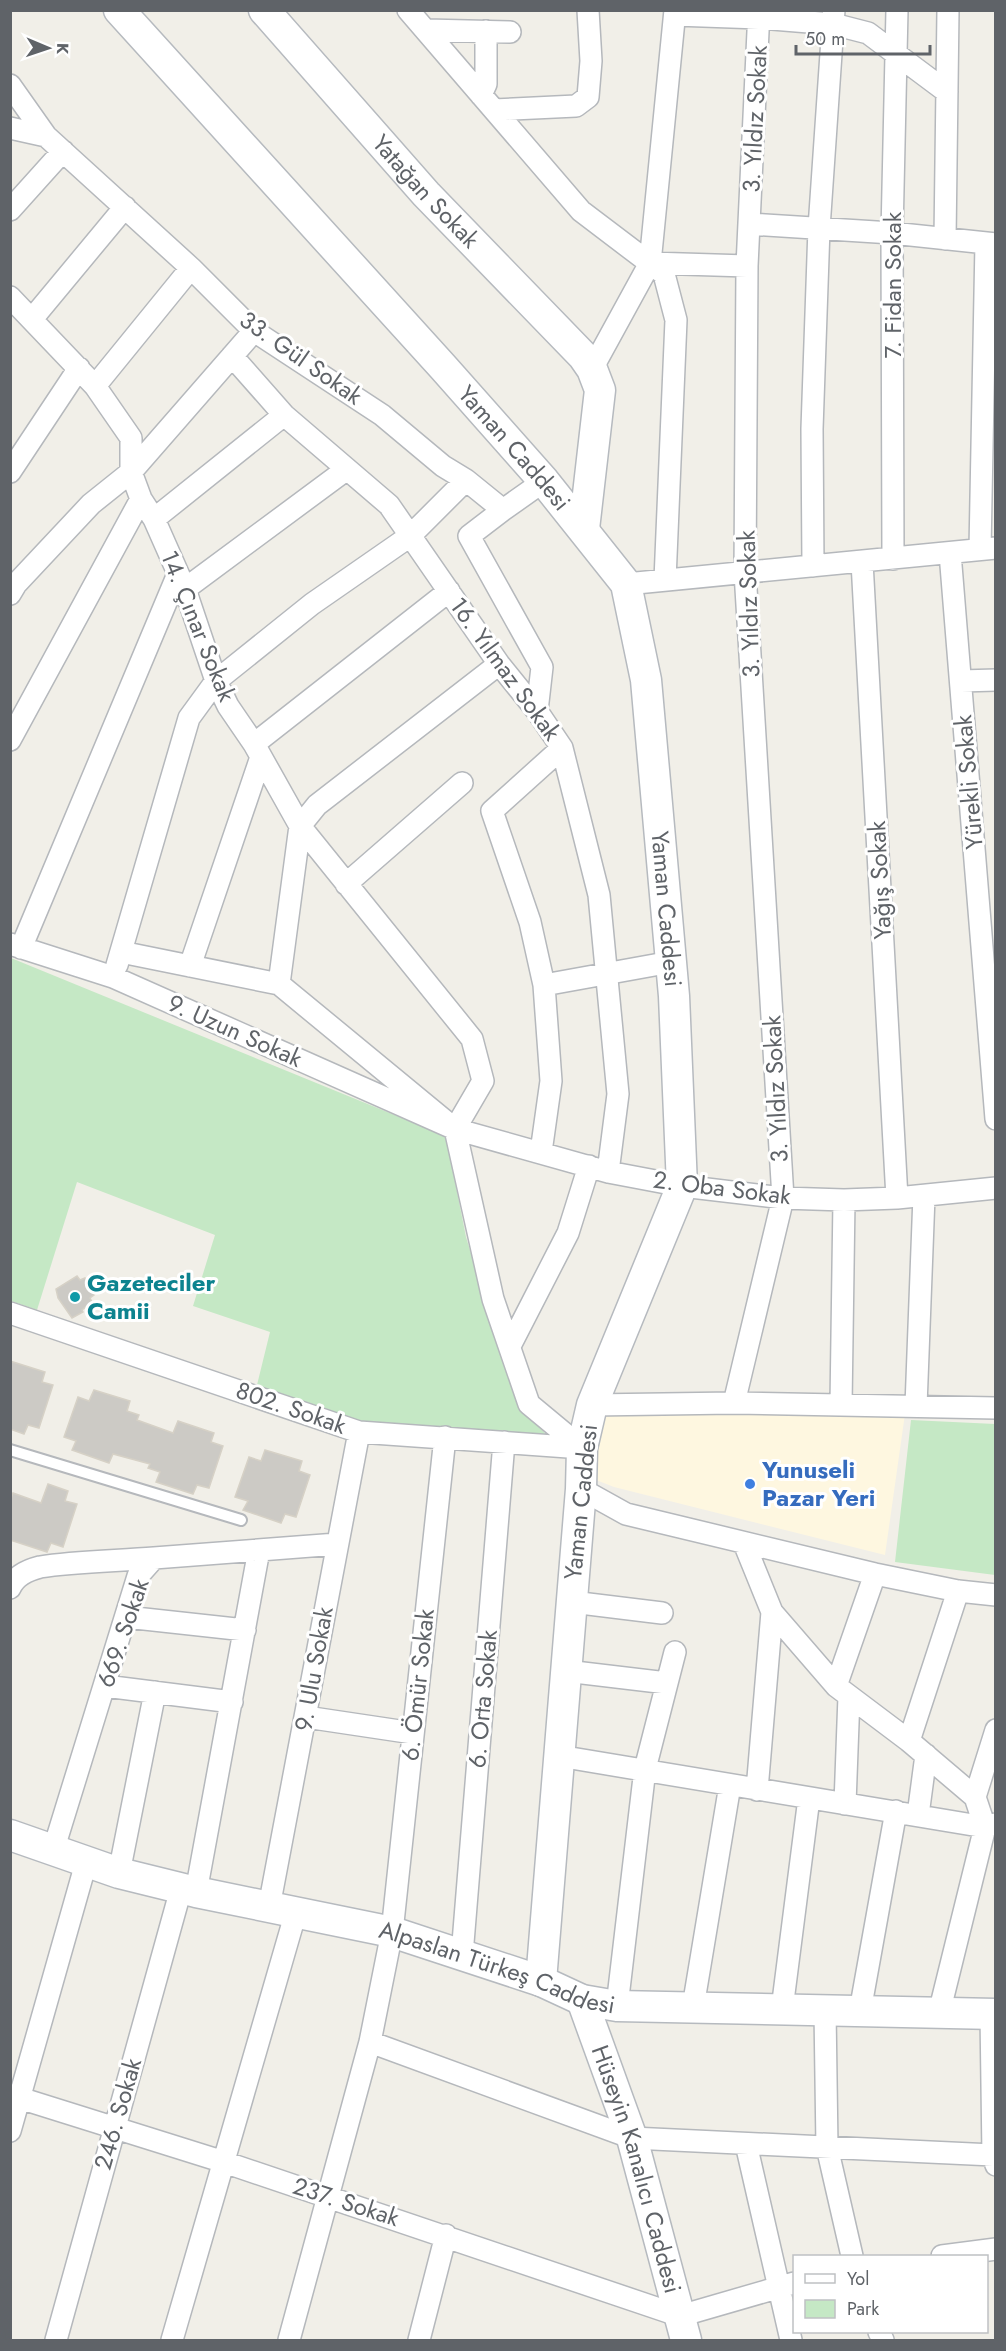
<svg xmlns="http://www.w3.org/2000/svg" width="1006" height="2351" viewBox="0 0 1006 2351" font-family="Jost,sans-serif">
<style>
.commercial{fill:#fef7e0}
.green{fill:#c5e8c5}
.building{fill:#cccac5;stroke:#d6d1c6;stroke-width:1.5}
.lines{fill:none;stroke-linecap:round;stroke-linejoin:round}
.lane-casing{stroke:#b5b8bc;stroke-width:14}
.street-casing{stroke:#b5b8bc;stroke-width:24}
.secondary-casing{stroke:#b6babf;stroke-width:33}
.lane{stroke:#fff;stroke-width:10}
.street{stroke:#fff;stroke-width:21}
.secondary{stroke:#fff;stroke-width:30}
.culture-dot{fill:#0f9aa8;stroke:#fff;stroke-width:2}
.shop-dot{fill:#3f7fe0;stroke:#fff;stroke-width:2}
.labels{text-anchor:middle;stroke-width:6;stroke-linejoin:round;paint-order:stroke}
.street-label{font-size:24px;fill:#5f6368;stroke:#fff}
.culture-label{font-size:24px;font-weight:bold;fill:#0d838f;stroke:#fff;text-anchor:start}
.shop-label{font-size:24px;font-weight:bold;fill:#366cbe;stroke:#fff;text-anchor:start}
</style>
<rect width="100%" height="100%" fill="#f1efe8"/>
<!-- commercial -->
<path class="commercial" d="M 601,1411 L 905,1414 L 885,1555 L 614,1487 L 596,1480 Z"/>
<!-- green -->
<path class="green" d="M 11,958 L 446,1136 L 466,1237 L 518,1407 L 548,1436 L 362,1422 L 256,1389 L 270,1332 L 193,1306 L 215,1235 L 77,1182 L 37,1310 L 11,1301 Z
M 911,1420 L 995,1424 L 995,1575 L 895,1562 Z"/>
<!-- building -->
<path class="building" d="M 77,1276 L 80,1280 L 85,1278 L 93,1290 L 92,1291 L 94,1295 L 90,1298 L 92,1302 L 82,1310 L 83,1312 L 72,1318 L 58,1298 L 56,1289 Z
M 10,1361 L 45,1372 L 42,1382 L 53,1385 L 39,1428 L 28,1425 L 24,1434 L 10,1429 Z
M 94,1390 L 130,1401 L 127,1411 L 139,1415 L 137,1420 L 173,1433 L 178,1421 L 214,1433 L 211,1442 L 223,1446 L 209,1488 L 197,1485 L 193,1494 L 156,1482 L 160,1472 L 148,1468 L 150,1464 L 113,1454 L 109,1463 L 72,1450 L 76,1441 L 64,1437 L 78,1397 L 89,1401 Z
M 265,1450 L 302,1461 L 299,1471 L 310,1475 L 296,1517 L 285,1514 L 281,1523 L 243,1510 L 248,1501 L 235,1497 L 249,1457 L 261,1461 Z
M 48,1484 L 68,1491 L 65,1501 L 77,1504 L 63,1547 L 51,1543 L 47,1552 L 10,1540 L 10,1501 L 13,1493 L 41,1503 Z"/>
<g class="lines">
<!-- lane casing -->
<g class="lane-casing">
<path id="lane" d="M 10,1450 L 241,1520"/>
</g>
<!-- street casing -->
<g class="street-casing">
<path id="street" d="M 408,10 L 581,211 L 664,274 L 676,320 L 665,580
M 675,15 L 759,18 L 833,24 L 868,33 L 947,92
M 426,30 L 510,32
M 10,85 L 46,136
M 481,95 L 486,84 L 486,31
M 494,110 L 576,106 L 588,97 L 591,61 L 588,10
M 10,128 L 46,136 L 191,268 L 254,331 L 382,415 L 443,466 L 466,480 L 503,510 L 544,481
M 10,210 L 63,151
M 750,224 L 892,233 L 996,244
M 945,239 L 948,10
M 650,263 L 747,266
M 10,297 L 95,386 L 131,438 L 131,472 L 141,499 L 154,519 L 185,589 L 216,681 L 228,706 L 254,744 L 300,826 L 279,984
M 32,319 L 125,207
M 232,356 L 284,415 L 389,505 L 499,664 L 537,711 L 562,748 L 599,895 L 618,1094 L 608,1172
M 592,369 L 650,263 L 675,10
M 95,386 L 191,268
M 10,472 L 79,368
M 503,510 L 469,536 L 542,667 L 537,711
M 154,519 L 284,415
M 980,549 L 986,243
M 950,553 L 996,1119
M 893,559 L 892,233 L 897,10
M 862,562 L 897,1198
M 813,566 L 812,429 L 819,228 L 834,10
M 626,584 L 996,548
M 185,589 L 347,469
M 10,594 L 16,584 L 91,504 L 131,472 L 254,331
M 961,681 L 996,680
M 10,740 L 141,499
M 254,744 L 449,591
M 346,884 L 462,783
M 10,944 L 113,977 L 455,1129 L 608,1172 L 682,1186 L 783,1198 L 844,1200 L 897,1198 L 996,1188
M 21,948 L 178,574
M 121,952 L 279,984 L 455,1129 L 493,1299 L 529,1404 L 582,1448
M 117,965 L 189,718 L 216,681 L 312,604 L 410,536 L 466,480
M 190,966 L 261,757
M 544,985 L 671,962
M 455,1129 L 483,1081 L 472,1039 L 300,826 L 317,805 L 499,664
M 541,1152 L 551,1081 L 544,985 L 530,922 L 492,811 L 562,748
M 10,1313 L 359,1432 L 582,1448
M 510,1346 L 568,1233 L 589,1166
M 734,1403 L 783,1198 L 745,572 L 747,266 L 759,10
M 592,1405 L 734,1403 L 996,1408
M 841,1405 L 844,1200
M 916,1406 L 924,1196
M 581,1489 L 626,1514 L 875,1574 L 958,1591 L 996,1595
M 744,1543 L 772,1612 L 836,1686 L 909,1741 L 975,1797
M 10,1588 C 15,1576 28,1570 40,1567 C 75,1561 119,1561 154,1558
M 572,1602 L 662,1613
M 126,1617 L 245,1630
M 566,1671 L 667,1683
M 105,1686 L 232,1702
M 836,1686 L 875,1574
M 306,1717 L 413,1733
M 909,1741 L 958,1591
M 559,1756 L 985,1827 L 996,1824
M 757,1790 L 772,1612
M 845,1804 L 849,1696
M 918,1815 L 926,1755
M 53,1851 L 138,1576 L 154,1558 L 337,1544
M 119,1873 L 155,1692
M 196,1892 L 259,1550
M 269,1907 L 359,1432
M 462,1955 L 504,1442
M 617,2006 L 645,1769 L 675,1652
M 693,2007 L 730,1785
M 782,2009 L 809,1798
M 825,2010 L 827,2147 L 852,2256
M 860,2011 L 896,1811
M 939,2013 L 985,1827 L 975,1797 L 996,1730
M 991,2014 L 993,2155 L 996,2165
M 370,2042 L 632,2138 L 993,2155
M 10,2095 L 224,2162 L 680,2316 L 794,2283
M 10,2131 L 86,1863
M 746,2144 L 791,2340
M 942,2256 L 996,2249
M 879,2332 L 883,2340
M 56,2340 L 181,1889
M 172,2340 L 296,1912
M 289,2340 L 370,2042 L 392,1932 L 445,1437
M 419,2340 L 446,2235"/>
</g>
<!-- secondary casing -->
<g class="secondary-casing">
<g id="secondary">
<path id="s1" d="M 119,10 L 443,367 L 544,481 L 626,584 L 646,680 L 674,996 L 682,1186 L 592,1405 L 582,1448 L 581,1489 L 541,1981"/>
<path id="s2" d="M 264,10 L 426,194 L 583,356 L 592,369 L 600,390 L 584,529"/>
<path id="s3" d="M 10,1835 L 119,1873 L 196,1892 L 392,1932 L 541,1981 L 582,2000 L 617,2006 L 996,2014"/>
<path id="s4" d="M 582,2000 L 632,2138 L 686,2340"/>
</g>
</g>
<!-- lane -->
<use href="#lane" class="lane"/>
<!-- street -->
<use href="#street" class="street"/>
<!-- secondary -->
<use href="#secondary" class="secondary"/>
</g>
<!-- markers -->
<circle class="culture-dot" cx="75" cy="1297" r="6"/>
<circle class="shop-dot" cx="750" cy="1484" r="6"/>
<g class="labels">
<!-- street labels -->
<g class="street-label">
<text transform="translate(755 119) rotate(-87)" y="8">3. Yıldız Sokak</text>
<text dy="8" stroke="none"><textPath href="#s2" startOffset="243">Yatağan Sokak</textPath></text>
<text transform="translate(893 285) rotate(-90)" y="8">7. Fidan Sokak</text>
<text transform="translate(301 358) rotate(35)" y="8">33. Gül Sokak</text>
<text dy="8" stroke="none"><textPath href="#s1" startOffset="590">Yaman Caddesi</textPath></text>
<text transform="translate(749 604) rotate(-92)" y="8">3. Yıldız Sokak</text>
<text transform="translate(198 626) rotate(68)" y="8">14. Çınar Sokak</text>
<text transform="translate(505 669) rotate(54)" y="8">16. Yılmaz Sokak</text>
<text transform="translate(969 782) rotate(-95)" y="8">Yürekli Sokak</text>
<text transform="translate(880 880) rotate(-93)" y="8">Yağış Sokak</text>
<text dy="8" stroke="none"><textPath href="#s1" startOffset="1094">Yaman Caddesi</textPath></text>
<text transform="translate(235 1031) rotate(24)" y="8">9. Uzun Sokak</text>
<text transform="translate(776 1089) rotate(-93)" y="8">3. Yıldız Sokak</text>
<text transform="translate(722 1188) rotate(7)" y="8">2. Oba Sokak</text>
<text transform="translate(291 1408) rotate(19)" y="8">802. Sokak</text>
<text transform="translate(581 1502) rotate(-84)" y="8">Yaman Caddesi</text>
<text transform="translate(123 1633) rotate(-71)" y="8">669. Sokak</text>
<text transform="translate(314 1669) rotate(-80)" y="8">9. Ulu Sokak</text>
<text transform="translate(418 1685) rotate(-84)" y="8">6. Ömür Sokak</text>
<text transform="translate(483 1699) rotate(-85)" y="8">6. Orta Sokak</text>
<text dy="8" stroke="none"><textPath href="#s3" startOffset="506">Alpaslan Türkeş Caddesi</textPath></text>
<text transform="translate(118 2114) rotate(-74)" y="8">246. Sokak</text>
<text dy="8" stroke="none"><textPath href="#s4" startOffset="178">Hüseyin Kanalıcı Caddesi</textPath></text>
<text transform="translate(346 2202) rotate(18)" y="8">237. Sokak</text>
</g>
<!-- culture labels -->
<g class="culture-label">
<text x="87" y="1291">Gazeteciler<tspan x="87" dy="28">Camii</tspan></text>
</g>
<!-- shop labels -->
<g class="shop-label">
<text x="762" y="1478">Yunuseli<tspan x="762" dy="28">Pazar Yeri</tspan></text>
</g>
</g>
<!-- border -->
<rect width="1006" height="2351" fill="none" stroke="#5f6368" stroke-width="24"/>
<!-- legend -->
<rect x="793" y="2255" width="195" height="78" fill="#ffffff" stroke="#bfc1c3" stroke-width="1.5"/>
<rect x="805" y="2274" width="30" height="9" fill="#ffffff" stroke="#bfc1c3" stroke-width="1.5"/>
<text x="847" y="2285" font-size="18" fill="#5f6368">Yol</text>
<rect x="805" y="2300" width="30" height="18" fill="#c5e8c5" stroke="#bfc1c3" stroke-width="1.5"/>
<text x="847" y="2315" font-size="18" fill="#5f6368">Park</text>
<!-- north arrow -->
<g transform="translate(48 48) rotate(92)" stroke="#ffffff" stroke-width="4.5" paint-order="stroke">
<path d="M0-4.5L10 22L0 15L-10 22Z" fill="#5f6368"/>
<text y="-9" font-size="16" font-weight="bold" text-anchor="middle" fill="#5f6368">K</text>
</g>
<!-- scale -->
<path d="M796 45v9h134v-9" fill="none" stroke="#5f6368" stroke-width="3"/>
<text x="805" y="45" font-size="18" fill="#5f6368" stroke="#ffffff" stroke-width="4.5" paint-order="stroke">50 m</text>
</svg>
